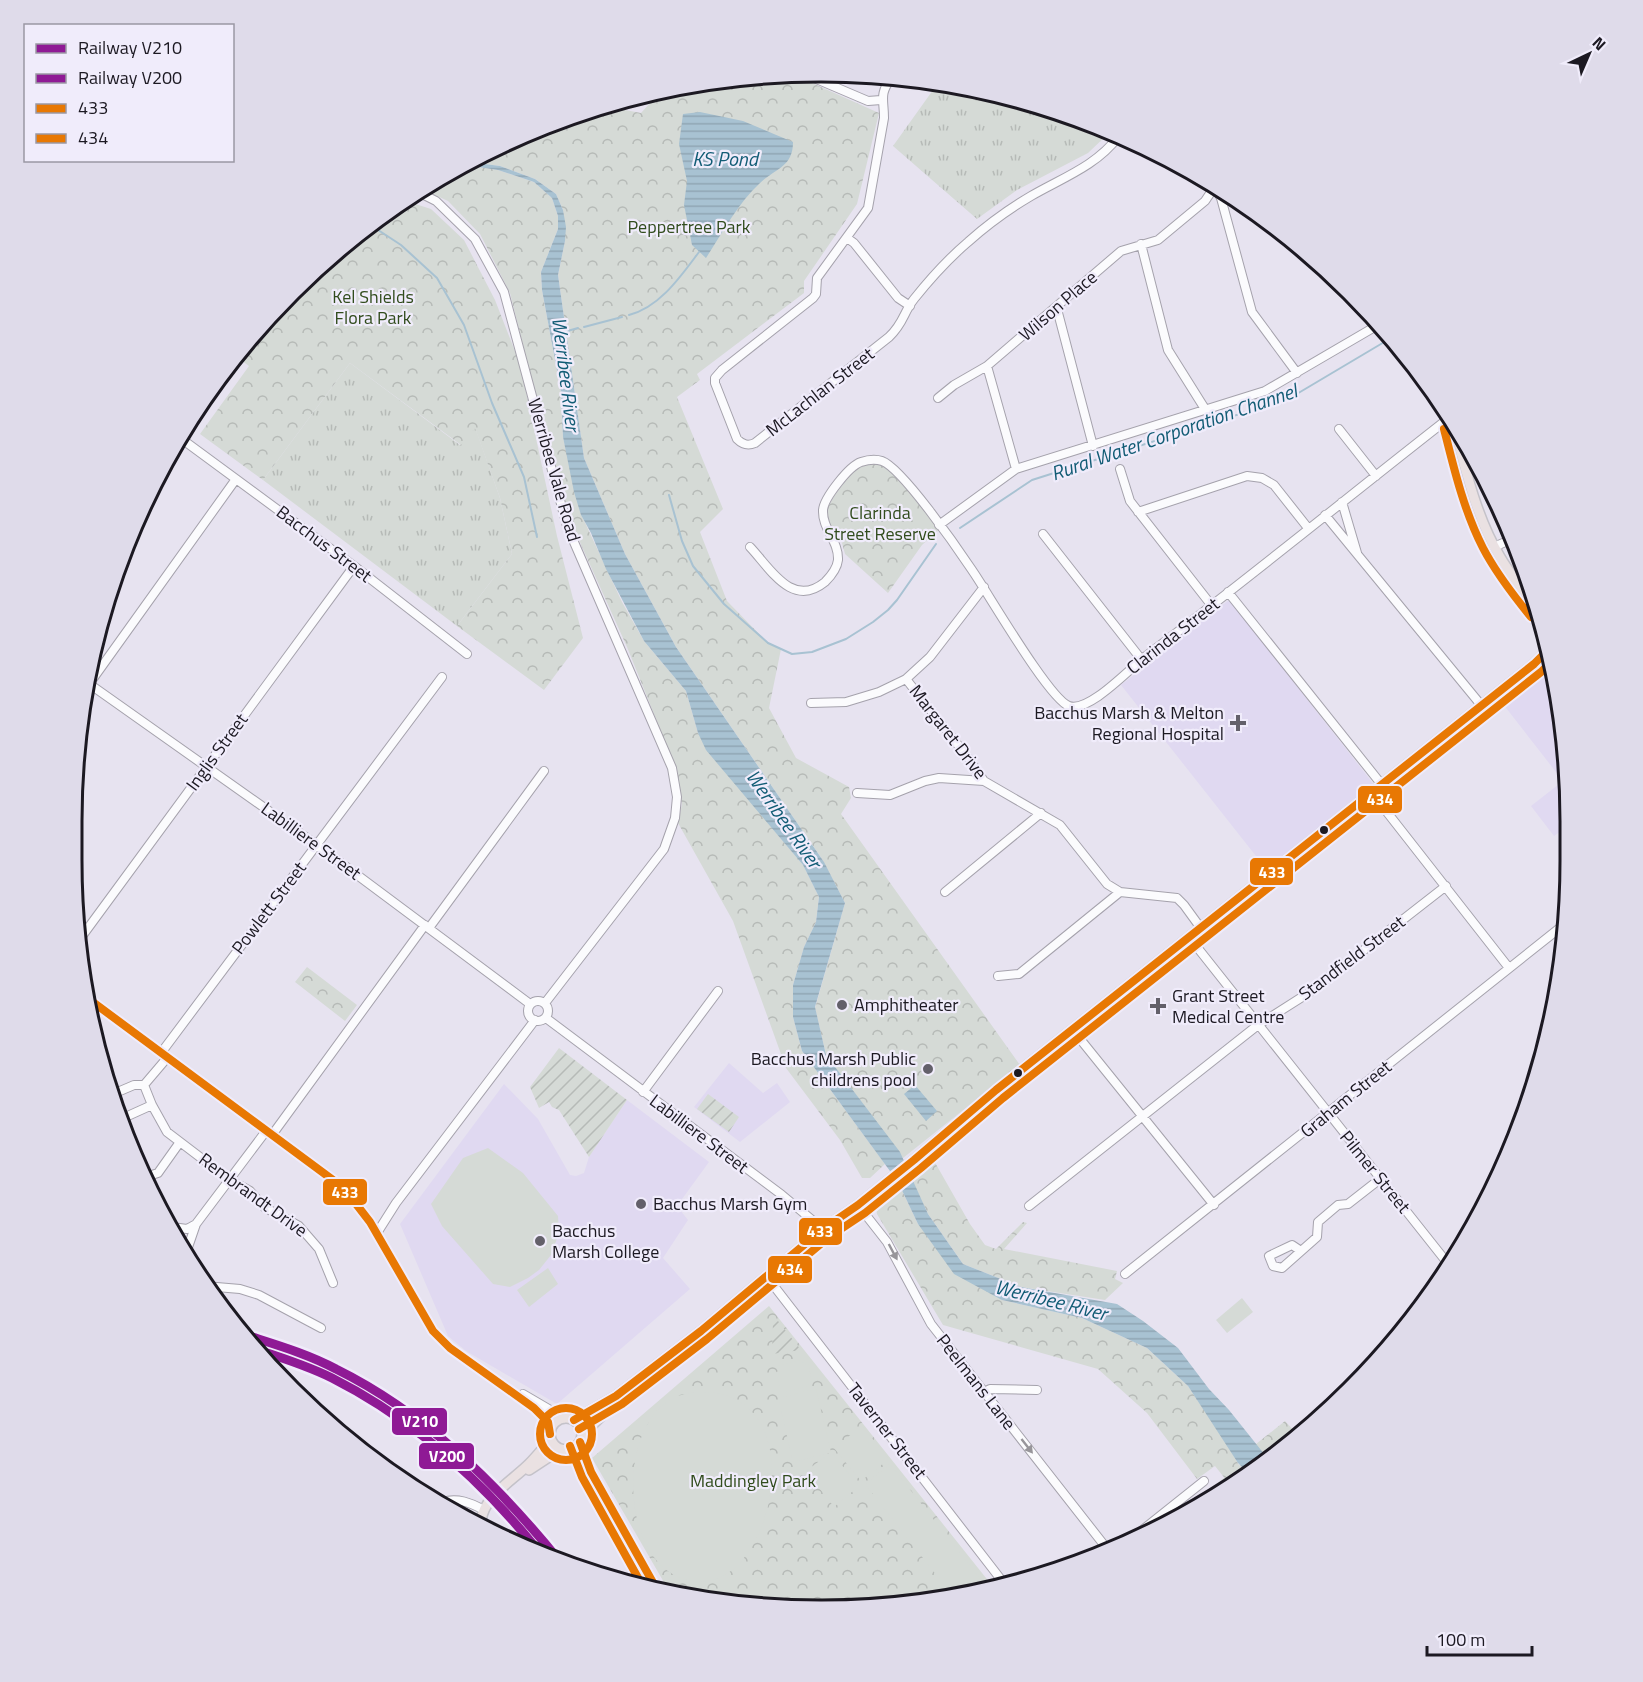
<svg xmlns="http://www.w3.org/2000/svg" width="1643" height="1682" viewBox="0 0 1643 1682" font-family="'Titillium Web',sans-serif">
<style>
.built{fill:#e0d9f1}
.grass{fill:url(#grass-tufts)}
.forest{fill:url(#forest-crowns)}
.garden{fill:url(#garden-furrows)}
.pitch{fill:#d5dad6}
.water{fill:url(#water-rules)}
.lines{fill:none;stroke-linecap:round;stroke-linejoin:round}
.stream{stroke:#a8c2d2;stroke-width:2}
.minor-casing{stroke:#a5a2ac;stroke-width:10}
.major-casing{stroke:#c4c2c9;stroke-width:12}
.minor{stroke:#fbfbfd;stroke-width:8}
.major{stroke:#eae1e2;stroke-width:9}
.bus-1-casing{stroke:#f0ecfb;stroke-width:12}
.bus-2-casing{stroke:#f0ecfb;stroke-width:12}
.bus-1{stroke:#e87803;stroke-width:8}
.bus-2{stroke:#e87803;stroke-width:8}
.rail-1-casing{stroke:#f0ecfb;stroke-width:14}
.rail-2-casing{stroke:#f0ecfb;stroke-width:14}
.rail-1{stroke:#8f1a95;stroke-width:9}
.rail-2{stroke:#8f1a95;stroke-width:9}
.oneway{fill:#97959a}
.poi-dot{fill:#63606a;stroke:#f0ecfb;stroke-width:2}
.bus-dot{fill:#1c1922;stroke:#f0ecfb;stroke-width:2}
.labels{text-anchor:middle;stroke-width:4.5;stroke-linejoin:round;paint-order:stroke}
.park-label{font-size:18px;fill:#314c1d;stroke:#f0ecfb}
.street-label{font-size:18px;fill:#1c1922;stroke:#f0ecfb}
.poi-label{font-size:18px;fill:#1c1922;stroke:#f0ecfb;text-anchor:start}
.water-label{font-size:20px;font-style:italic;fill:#125c75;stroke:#f0ecfb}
.rim{fill:none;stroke:#1c1922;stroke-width:3}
.line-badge{stroke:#f0ecfb;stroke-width:2}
.badge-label{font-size:16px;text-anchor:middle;font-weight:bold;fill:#fff}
</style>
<defs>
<pattern id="grass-tufts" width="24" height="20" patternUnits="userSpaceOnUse" patternTransform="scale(1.5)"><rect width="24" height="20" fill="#d5dad6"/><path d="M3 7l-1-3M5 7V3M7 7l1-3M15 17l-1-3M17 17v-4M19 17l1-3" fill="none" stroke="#b6bab7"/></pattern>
<pattern id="forest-crowns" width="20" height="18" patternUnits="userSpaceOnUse" patternTransform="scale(1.5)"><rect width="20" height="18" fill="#d5dad6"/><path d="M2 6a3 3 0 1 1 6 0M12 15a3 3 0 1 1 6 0" fill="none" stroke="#b6bab7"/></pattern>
<pattern id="garden-furrows" width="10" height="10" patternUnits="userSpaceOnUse" patternTransform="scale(1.5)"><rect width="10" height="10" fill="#d5dad6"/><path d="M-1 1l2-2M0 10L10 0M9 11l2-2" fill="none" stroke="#b6bab7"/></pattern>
<pattern id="water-rules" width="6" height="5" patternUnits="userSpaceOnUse" patternTransform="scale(1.5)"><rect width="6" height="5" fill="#a8c2d2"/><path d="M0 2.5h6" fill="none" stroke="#90a6b4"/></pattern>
</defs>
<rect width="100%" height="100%" fill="#e7e3f0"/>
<!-- built -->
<path class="built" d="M 1229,600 L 1375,786 L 1267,870 L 1121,685 Z
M 1552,667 L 1569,773 L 1568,826 L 1554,836 L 1531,806 L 1563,781 L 1503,704 Z
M 729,1063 L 763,1093 L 777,1083 L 790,1102 L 740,1142 L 694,1107 Z
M 504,1084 L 538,1119 L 570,1175 L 576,1176 L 584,1173 L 589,1157 L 627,1100 L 709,1162 L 677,1206 L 688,1220 L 663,1258 L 690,1289 L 557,1404 L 466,1351 L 448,1336 L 400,1224 Z"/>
<!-- grass -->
<path class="grass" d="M 938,83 L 1063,112 L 1109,133 L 1088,153 L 1017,190 L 977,219 L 893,146 Z
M 350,363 L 460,445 L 475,427 L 500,498 L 512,554 L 457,626 L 263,480 Z
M 1240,1465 L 1248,1473 L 1164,1526 Z"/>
<!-- forest -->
<path class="forest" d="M 773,74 L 792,74 L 879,113 L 857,204 L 804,281 L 804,293 L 697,374 L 700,380 L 677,397 L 723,509 L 700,532 L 727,601 L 768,643 L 781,649 L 769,708 L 796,758 L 849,787 L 851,798 L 841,814 L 1020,1065 L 903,1158 L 826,1055 L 815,1008 L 845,903 L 822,859 L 676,647 L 625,554 L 584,458 L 558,275 L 565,241 L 563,210 L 556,194 L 535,179 L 500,166 L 470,162 L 490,149 L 604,106 L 641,113 L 660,92 Z
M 465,165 L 498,170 L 534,182 L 552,198 L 558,216 L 558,229 L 541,272 L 542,290 L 561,392 L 563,437 L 581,514 L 622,602 L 644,641 L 686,691 L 698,733 L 745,795 L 803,865 L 819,897 L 816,922 L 804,947 L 793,985 L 793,1017 L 802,1051 L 885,1164 L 870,1178 L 862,1178 L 840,1140 L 786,1068 L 733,921 L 678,823 L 682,804 L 674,764 L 627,647 L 582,547 L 565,505 L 546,438 L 510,293 L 480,234 L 448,201 L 424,190 Z
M 406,201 L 431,209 L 464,240 L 495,300 L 520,364 L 557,536 L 583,638 L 544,690 L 457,626 L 512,554 L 500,498 L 475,428 L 461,445 L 350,363 L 263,480 L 200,434 L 249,366 L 237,357 L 258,327 L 366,227 Z
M 870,463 L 877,464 L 892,469 L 940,529 L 922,545 L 888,593 L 845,554 L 842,543 L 829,524 L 826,511 L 834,496 L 854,469 L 860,465 Z
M 307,967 L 357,1005 L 345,1021 L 295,982 Z
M 934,1156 L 933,1159 L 970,1224 L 985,1245 L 996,1249 L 1023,1222 L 1027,1223 L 1004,1249 L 1117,1271 L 1115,1279 L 1123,1283 L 1105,1300 L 1021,1287 L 963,1264 L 928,1214 L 908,1172 Z
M 898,1182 L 918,1224 L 1002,1300 L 1082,1318 L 1147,1348 L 1188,1386 L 1226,1442 L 1243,1472 L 1227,1481 L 1215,1466 L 1197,1479 L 1147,1413 L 1098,1369 L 943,1325 L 877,1214 L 875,1202 Z
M 769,1306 L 994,1588 L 870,1608 L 723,1604 L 669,1591 L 592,1458 Z
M 1285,1421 L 1299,1436 L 1278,1455 L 1263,1464 L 1251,1448 Z"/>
<!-- garden -->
<path class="garden" d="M 559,1048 L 627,1100 L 589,1157 L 559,1110 L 552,1107 L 549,1102 L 539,1108 L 530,1087 Z
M 708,1094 L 739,1117 L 729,1132 L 697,1109 Z
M 778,1321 L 801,1350 L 772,1354 L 773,1322 Z"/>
<!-- pitch -->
<path class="pitch" d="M 488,1148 L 523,1173 L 558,1216 L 559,1233 L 551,1255 L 539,1270 L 528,1278 L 510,1287 L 493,1284 L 442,1226 L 431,1204 L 463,1158 Z
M 548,1268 L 558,1284 L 529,1307 L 517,1290 Z
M 1242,1298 L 1253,1312 L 1227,1333 L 1216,1320 Z
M 802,1360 L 804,1365 L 808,1364 L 812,1381 L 808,1382 L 809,1386 L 785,1392 L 783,1388 L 780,1388 L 776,1372 L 779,1371 L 778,1366 Z
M 816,1389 L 831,1452 L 859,1486 L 834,1507 L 806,1471 L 830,1453 L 793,1462 L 778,1398 Z
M 698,1392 C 813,1388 776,1573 708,1581 C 625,1591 610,1441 668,1401 C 676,1395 688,1393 698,1392 Z
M 862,1426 L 889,1459 L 861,1481 L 834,1448 Z
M 890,1464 L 982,1581 L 968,1592 L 952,1595 L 865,1484 Z"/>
<!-- water -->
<path class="water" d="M 700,112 L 743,121 L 793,142 C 793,167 776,168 760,183 C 738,203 723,232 706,258 L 692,245 L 684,205 L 687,181 L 679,144 L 683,114 Z
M 470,162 L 500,166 L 535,179 L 556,194 L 563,210 L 566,227 L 565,241 L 558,275 L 584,458 L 625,554 L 676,647 L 824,862 L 845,903 L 815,1007 L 826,1055 L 900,1152 L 928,1214 L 963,1264 L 1021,1287 L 1117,1304 L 1143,1321 L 1178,1348 L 1209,1389 L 1229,1410 L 1269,1460 L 1248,1473 L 1238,1463 L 1188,1386 L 1147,1348 L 1082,1318 L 1002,1300 L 954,1274 L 918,1224 L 898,1182 L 802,1051 L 793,1017 L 793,985 L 804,947 L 816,922 L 819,897 L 803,865 L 706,750 L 698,733 L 686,691 L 644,641 L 606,569 L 591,533 L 581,515 L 574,492 L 563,437 L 561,392 L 542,290 L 541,272 L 558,229 L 558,216 L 552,198 L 534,182 L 498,170 L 465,165 Z
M 915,1085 L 937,1111 L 926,1121 L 904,1094 Z"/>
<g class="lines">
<!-- stream -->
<path class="stream" d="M 369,224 L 401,245 L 437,278 L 464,325 L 492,403 L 524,477 L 537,537
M 629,315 C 660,307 681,276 699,252
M 584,327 L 622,317
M 564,332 L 578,328
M 669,495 L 682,541 L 693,566 L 724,604 L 768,643 L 792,654 L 812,652 L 846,639 L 873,622 L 888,610 L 897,600 L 936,544
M 960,528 L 1032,480 L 1290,398 L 1391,338"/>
<!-- minor casing -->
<g class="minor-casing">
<path id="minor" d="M 807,75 L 868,101 L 881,100
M 891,78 C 879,95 884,99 884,118 L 868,208 L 817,278 L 816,294 L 813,298 L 722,370 L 715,378 L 715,383 L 737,439 C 743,445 748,446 755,443 L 889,337 C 904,323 903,313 914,299 C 930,279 948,259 968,242 C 987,225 1009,209 1031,196 C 1062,178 1096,166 1118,137
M 1215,187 L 1221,198 L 1252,312 L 1297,373
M 420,193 L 436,201 L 475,239 L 504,292 L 567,526 L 672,768 L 677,797 L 675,818 L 664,849 L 545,1003
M 847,238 L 854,243 L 898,298 L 910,306
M 1141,244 L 1168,350 L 1205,409
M 1057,309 L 1093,446
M 987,366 L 1016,469
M 938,398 L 954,385 L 987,366 L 1121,251 L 1158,240 L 1205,201 L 1215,186
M 1339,429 L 1376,476
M 179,437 L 354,566 L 467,654
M 1120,469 L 1130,501 L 1212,606
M 1342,502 L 1357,553
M 1138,512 L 1247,476 L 1262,478 L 1274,485 L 1308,528
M 1325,515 L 1481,705
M 939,525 L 1016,469 L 1265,391 L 1378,325
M 1043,534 L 1141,659
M 750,547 C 770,568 792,609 825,582 C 831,576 837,569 838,560 C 839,541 822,529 823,510 C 824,498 849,466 861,462 C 867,460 876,459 882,461 C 902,468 958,549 972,570 C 988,593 1049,699 1069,706 C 1089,713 1130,668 1146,656 C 1249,578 1348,497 1449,418
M 1494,547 L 1512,539
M 984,587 L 930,657 L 906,679 L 969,759 L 984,781 L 1060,825 L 1107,884 L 1120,892 L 1177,898 L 1184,905 L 1200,927
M 1228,592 L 1382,785
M 88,683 L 317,845 L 530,1004
M 87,687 L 236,479
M 811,703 L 846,702 L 879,692 L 906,679
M 857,793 L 890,795 L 925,781 L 939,778 L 984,781
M 1372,793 L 1509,968
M 945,892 L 1041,813
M 429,928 L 544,771
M 1189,937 L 1449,1265
M 80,939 L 354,566
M 998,976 L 1019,974 L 1120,892
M 86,997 L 333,1180 L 353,1200 L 370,1222 L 433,1331 L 450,1348 L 534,1408 L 548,1422 L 550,1434
M528 1011a10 10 0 1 1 20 0a10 10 0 1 1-20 0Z
M 546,1018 L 782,1195 L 823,1229
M 1072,1029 L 1214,1205
M 161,1053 L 442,677
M 144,1085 L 152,1105 L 167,1132 L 230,1180 L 250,1191 L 264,1207 L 299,1226 L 319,1249 L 333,1283
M 643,1092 L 718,991
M 113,1094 L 134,1085 L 144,1085 L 167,1058
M 121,1119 L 152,1105
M 272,1135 L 425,925
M 145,1177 L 158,1173 L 180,1142
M 858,1205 L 887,1242 L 931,1324 L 1108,1550
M 1029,1206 L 1258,1025 L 1310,992 L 1446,886
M 172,1227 L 187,1229 L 196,1224 L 266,1131
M 377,1233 L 396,1203 L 535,1020
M 1301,1251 L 1292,1245 L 1269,1256 L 1273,1266 L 1282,1268 L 1317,1237 L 1318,1222 L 1338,1205 L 1348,1204 L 1380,1179
M 186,1253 L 196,1224
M 1125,1274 L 1566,923
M 767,1277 L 1006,1586
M 205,1286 L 240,1289 L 259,1295 L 321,1328
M 984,1392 L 990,1389 L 1037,1390
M 523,1394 L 564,1418
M 580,1442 L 591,1472 L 656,1588
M 565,1449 L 579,1458 L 586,1467
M 443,1502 C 457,1497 471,1503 484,1510
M 1126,1543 L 1204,1481"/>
</g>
<!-- major casing -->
<g class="major-casing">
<path id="major" d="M 1454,426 C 1466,471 1476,517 1500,557 C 1511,576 1525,593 1539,610
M550 1434a16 16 0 1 1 32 0a16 16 0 1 1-32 0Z
M 574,1420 L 616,1396 L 701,1331 L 823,1229 L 858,1205 L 914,1160 L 996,1090 L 1534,664 L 1549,649
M 582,1435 L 618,1400
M 529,1470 L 561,1449
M 481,1521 C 484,1496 512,1481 529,1464 C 537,1456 544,1447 551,1439"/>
</g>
<!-- minor -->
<use href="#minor" class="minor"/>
<!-- major -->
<use href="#major" class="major"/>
<!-- bus-1 casing -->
<g class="bus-1-casing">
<path id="bus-1" d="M 86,997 L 333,1180 L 353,1200 L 370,1222 L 433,1331 L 450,1348 L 534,1408 L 548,1422 L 550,1434
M 574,1420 L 616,1396 L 701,1331 L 823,1229 L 858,1205 L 914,1160 L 996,1090 L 1534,664 L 1549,649
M 580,1442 L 591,1472 L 656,1588"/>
</g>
<!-- bus-2 casing -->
<g class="bus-2-casing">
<path id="bus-2" d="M 1444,429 C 1454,469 1464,511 1483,548 C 1496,573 1513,595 1531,617
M540 1434a26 26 0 1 1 52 0a26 26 0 1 1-52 0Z
M 579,1429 L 622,1404 L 707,1339 L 829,1237 L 865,1213 L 921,1168 L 1003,1098 L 1541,672 L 1551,662
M 570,1446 L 582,1477 L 642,1585"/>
</g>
<!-- bus-1 -->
<use href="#bus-1" class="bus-1"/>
<!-- bus-2 -->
<use href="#bus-2" class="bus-2"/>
<!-- rail-1 casing -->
<g class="rail-1-casing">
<path id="rail-1" d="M 246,1335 C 277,1345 308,1354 336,1369 C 425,1413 496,1483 558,1559"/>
</g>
<!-- rail-2 casing -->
<g class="rail-2-casing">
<path id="rail-2" d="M 258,1350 C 283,1358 308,1366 332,1378 C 411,1418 480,1479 536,1548"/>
</g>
<!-- rail-1 -->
<use href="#rail-1" class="rail-1"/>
<!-- rail-2 -->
<use href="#rail-2" class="rail-2"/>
</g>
<!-- one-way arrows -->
<defs><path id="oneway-solid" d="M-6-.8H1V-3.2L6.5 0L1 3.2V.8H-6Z" transform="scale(1.5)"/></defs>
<g class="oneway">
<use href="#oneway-solid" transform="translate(893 1252) rotate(62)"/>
<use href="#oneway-solid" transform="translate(1027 1446) rotate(52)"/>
</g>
<!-- markers -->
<g class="poi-dot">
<path d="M1235 714h6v6h6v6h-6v6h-6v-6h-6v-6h6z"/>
<circle cx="842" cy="1005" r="6"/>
<path d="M1155 997h6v6h6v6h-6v6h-6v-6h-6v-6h6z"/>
<circle cx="928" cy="1069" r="6"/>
<circle cx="641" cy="1204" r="6"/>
<circle cx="540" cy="1241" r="6"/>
</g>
<g class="bus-dot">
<circle cx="1324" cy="830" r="5"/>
<circle cx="1018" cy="1073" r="5"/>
</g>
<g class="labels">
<!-- park labels -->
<g class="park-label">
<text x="689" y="233">Peppertree Park</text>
<text x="373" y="303">Kel Shields<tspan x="373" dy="21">Flora Park</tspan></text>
<text x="880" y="519">Clarinda<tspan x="880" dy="21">Street Reserve</tspan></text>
<text x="753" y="1487">Maddingley Park</text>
</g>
<!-- street labels -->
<g class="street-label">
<text transform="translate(1058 306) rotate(-41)" y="6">Wilson Place</text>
<text transform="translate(820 392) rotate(-38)" y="6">McLachlan Street</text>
<text transform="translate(554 470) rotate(74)" y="6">Werribee Vale Road</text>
<text transform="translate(324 544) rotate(37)" y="6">Bacchus Street</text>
<text transform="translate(1173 636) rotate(-38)" y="6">Clarinda Street</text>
<text transform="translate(948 732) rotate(52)" y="6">Margaret Drive</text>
<text transform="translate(217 752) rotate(-54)" y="6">Inglis Street</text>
<text transform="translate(311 841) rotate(36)" y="6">Labilliere Street</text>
<text transform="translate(269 908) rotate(-53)" y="6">Powlett Street</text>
<text transform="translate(1352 958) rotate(-37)" y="6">Standfield Street</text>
<text transform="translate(1346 1099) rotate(-39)" y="6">Graham Street</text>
<text transform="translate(699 1134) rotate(37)" y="6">Labilliere Street</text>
<text transform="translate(1375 1172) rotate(51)" y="6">Pilmer Street</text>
<text transform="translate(253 1195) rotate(36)" y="6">Rembrandt Drive</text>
<text transform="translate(976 1382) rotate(52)" y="6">Peelmans Lane</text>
<text transform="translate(887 1431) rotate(52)" y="6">Taverner Street</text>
</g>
<!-- poi labels -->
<g class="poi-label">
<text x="1224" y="719" text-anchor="end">Bacchus Marsh &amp; Melton<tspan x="1224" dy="21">Regional Hospital</tspan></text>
<text x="1172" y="1002">Grant Street<tspan x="1172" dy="21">Medical Centre</tspan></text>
<text x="854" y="1011">Amphitheater</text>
<text x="916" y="1065" text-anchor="end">Bacchus Marsh Public<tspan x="916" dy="21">childrens pool</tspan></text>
<text x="653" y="1210">Bacchus Marsh Gym</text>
<text x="552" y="1237">Bacchus<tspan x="552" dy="21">Marsh College</tspan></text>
</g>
<!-- water labels -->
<g class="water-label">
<text x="725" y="166">KS Pond</text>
<text transform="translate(566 374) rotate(83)" y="7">Werribee River</text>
<text transform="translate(1174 432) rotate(-19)" y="7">Rural Water Corporation Channel</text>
<text transform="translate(784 819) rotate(55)" y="7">Werribee River</text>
<text transform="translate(1051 1300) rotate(14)" y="7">Werribee River</text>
</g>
</g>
<!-- crop -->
<path d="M0 0H1643V1682H0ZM821 82H821A739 739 0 0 1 1560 821V861A739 739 0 0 1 821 1600H821A739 739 0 0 1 82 861V821A739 739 0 0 1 821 82Z" fill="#dfdbea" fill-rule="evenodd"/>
<path class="rim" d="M821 82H821A739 739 0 0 1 1560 821V861A739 739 0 0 1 821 1600H821A739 739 0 0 1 82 861V821A739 739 0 0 1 821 82Z"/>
<g class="line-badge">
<rect x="1357" y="785" width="46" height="29" rx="6" fill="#e87803"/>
<rect x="1249" y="857" width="45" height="29" rx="6" fill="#e87803"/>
<rect x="322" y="1178" width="46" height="28" rx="6" fill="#e87803"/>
<rect x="798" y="1217" width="45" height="29" rx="6" fill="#e87803"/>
<rect x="767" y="1255" width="46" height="29" rx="6" fill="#e87803"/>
<rect x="391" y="1407" width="57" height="29" rx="6" fill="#8f1a95"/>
<rect x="418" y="1442" width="57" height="28" rx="6" fill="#8f1a95"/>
</g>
<g class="badge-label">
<text x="1380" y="805">434</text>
<text x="1272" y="878">433</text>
<text x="345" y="1198">433</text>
<text x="820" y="1237">433</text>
<text x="790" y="1275">434</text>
<text x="420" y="1427">V210</text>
<text x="447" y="1462">V200</text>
</g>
<!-- legend -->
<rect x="24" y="24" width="210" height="138" fill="#f0ecfb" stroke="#9b98a4" stroke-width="1.5"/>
<rect x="36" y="44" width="30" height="9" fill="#8f1a95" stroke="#9b98a4" stroke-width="1.5"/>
<text x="78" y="54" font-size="18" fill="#1c1922">Railway V210</text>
<rect x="36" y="74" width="30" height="9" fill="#8f1a95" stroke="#9b98a4" stroke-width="1.5"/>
<text x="78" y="84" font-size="18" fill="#1c1922">Railway V200</text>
<rect x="36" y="104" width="30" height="9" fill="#e87803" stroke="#9b98a4" stroke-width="1.5"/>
<text x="78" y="114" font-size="18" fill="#1c1922">433</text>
<rect x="36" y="134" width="30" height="9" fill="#e87803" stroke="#9b98a4" stroke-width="1.5"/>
<text x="78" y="144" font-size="18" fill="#1c1922">434</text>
<!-- north arrow -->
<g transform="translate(1589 54) rotate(44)" stroke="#f0ecfb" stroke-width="4.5" paint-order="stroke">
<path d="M0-4.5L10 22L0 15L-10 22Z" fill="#1c1922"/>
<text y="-9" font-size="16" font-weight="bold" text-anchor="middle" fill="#1c1922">N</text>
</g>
<!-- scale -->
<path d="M1427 1646v9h105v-9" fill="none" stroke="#1c1922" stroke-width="3"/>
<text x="1436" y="1646" font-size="18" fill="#1c1922" stroke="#f0ecfb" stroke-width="4.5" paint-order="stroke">100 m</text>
</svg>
